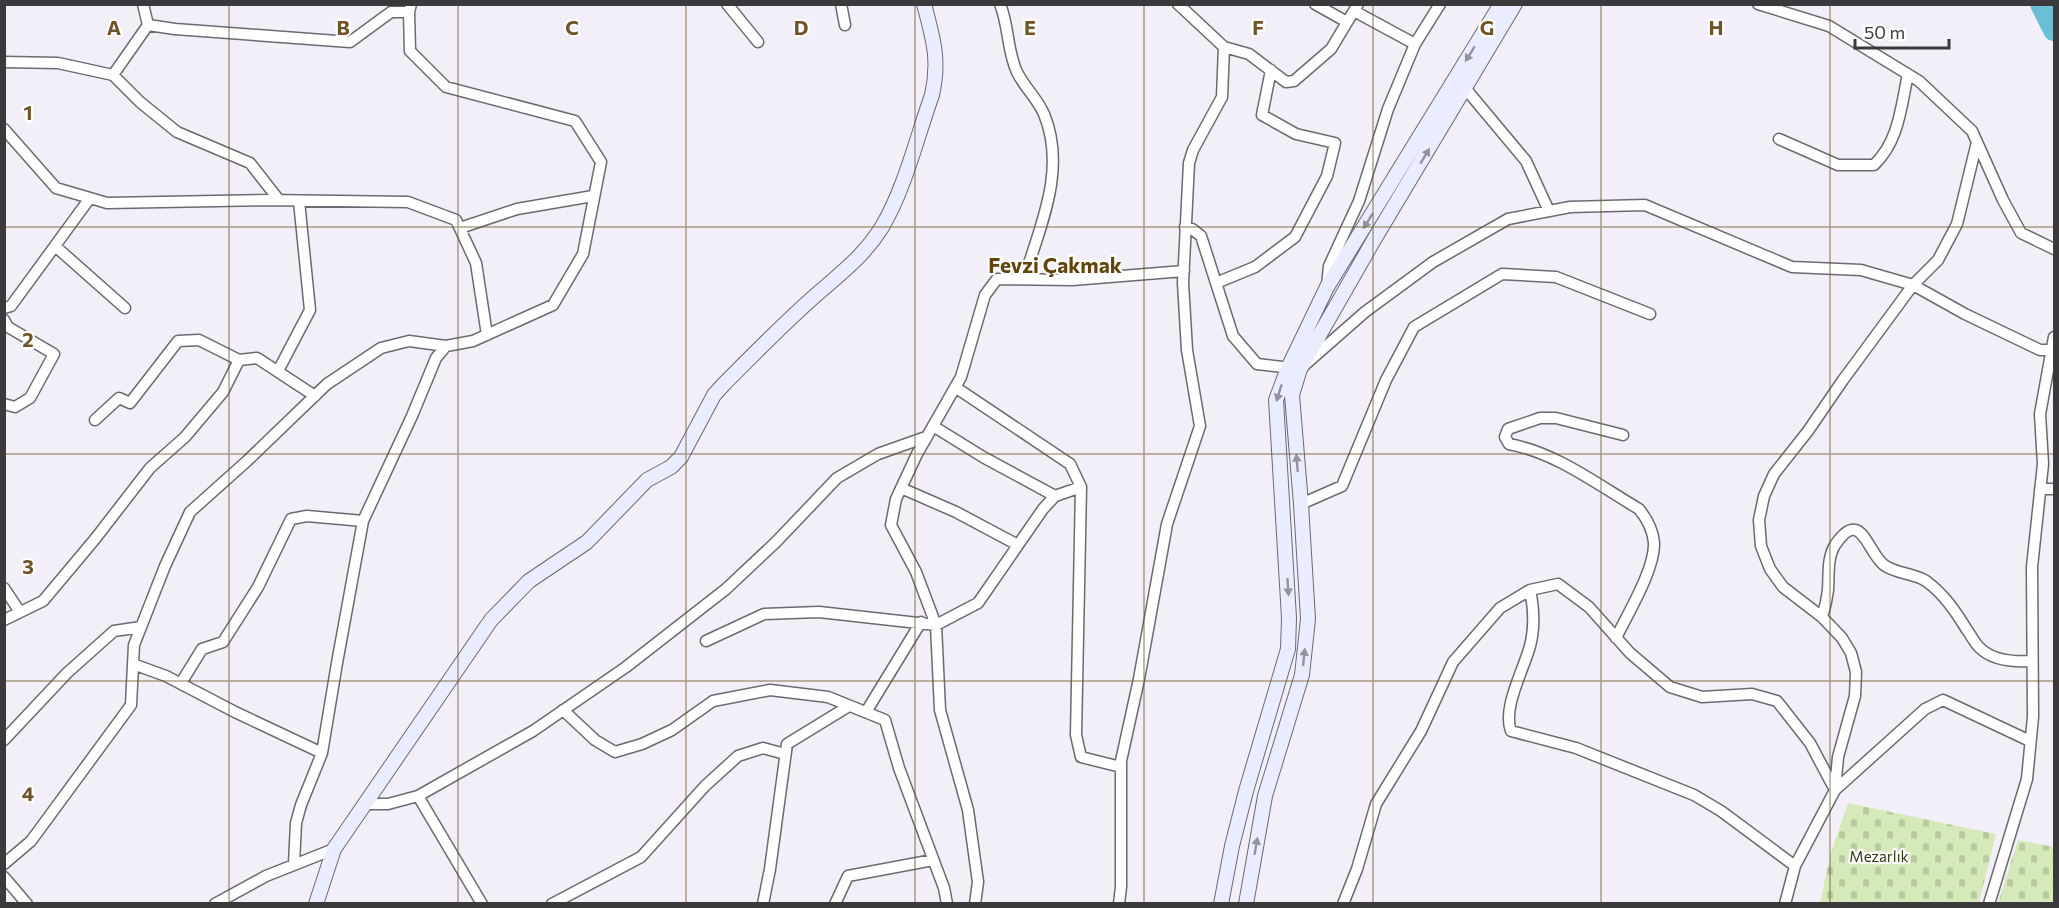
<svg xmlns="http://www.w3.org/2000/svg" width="2059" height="908" viewBox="0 0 2059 908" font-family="Commissioner,sans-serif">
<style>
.cemetery{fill:url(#cemetery-stones)}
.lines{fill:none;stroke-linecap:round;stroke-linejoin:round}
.river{stroke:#6bbfd5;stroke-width:22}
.street-casing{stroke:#6d6970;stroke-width:13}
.secondary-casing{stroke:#6d6970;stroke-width:16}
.street{stroke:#fff;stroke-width:10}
.secondary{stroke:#eaedff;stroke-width:14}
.oneway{fill:#92939e}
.grid{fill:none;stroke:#6f5426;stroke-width:1.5;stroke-opacity:0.55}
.labels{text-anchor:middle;stroke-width:4.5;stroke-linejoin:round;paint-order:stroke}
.park-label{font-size:15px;fill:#2d3c0e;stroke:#fff}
.district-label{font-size:21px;font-weight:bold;fill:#614409;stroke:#fff}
.grid-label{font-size:20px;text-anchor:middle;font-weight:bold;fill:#6f5426;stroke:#fff;stroke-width:4.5;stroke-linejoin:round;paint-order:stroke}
</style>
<defs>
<pattern id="cemetery-stones" width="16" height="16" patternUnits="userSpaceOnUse" patternTransform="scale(1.5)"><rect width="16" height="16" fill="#d6eab9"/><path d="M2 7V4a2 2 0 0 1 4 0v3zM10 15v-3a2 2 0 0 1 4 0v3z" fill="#b9c9a0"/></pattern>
</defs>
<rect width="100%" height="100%" fill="#f3eff8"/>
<!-- cemetery -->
<path class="cemetery" d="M 1848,803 L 1996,834 L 1979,903 L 1820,903 L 1830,856 Z
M 2018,840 L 2054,847 L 2054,903 L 1998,903 Z"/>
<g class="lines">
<!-- river -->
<path class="river" d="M 2041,4 L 2054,30"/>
<!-- street casing -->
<g class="street-casing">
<path id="street" d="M 143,4 L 148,25
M 727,4 L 758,42
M 841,4 L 845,25
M 1000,4 C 1009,26 1007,51 1017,72 C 1024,87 1037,98 1044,114 C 1067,170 1040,226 1024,279
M 1315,4 L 1347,22
M 1758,4 L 1829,26 L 1919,81 L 1972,131 L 2003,200 L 2021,233 L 2054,249
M 1354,11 L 1415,44
M 1224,47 L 1249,54 L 1286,82 L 1294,81 L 1331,49 L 1358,4
M 4,62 L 58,63 L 113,75 L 140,102 L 177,132 L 250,163 L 279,200
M 113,75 L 148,25 L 175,29 L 350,42 L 391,12 L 409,12
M 1465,88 L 1526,161 L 1549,211
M 4,129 L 56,188 L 107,203 L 267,200 L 408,202 L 456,220 L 476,263 L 487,335
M 1779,139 L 1838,165 L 1874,165 C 1899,141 1901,107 1908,74
M 1185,227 L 1192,229 L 1201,236 L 1233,336 L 1257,364 L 1300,369 L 1365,312 L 1433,262 L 1508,219 L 1570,207 L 1645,205 L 1792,267 L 1861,270 L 1913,285 L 1965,314 L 2040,350 L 2054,350
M 460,228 L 517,209 L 593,196
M 55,246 L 125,308
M 1216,283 L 1255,267 L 1295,237 L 1327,176 L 1335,143 L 1296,134 L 1262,115 L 1271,70
M 1327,286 L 1329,266 L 1359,201 L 1388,109 L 1415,44 L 1440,4
M 4,308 L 11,306 L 90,198
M 4,320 L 8,327 L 54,354 L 30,398 L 15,407 L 4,404
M 278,371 L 310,310 L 299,201
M 955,387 L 1070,464 L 1081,487 L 1076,735 L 1081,757 L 1121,767
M 95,420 L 119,398 L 130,403 L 178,341 L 199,340 L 239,360
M 933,426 L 983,457 L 1055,496
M 901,488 L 956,512 L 1018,545
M 2040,489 L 2054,489
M 1301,504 L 1342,486 L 1386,380 L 1414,327 L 1502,274 L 1556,277 L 1650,314
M 4,588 L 20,612
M 1530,590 C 1534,609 1535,627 1530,646 C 1524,669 1502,708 1511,731 L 1576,748 L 1694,795 L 1721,811 L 1795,866
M 1822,617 C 1825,608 1827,599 1828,590 C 1829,575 1827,558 1835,545 C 1861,506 1867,552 1884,565 C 1896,574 1914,573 1926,581 C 1944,594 1956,612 1967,630 C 1971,635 1975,644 1980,648 C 1993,661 2016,662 2032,661
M 4,620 L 43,601 L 95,539 L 150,468 L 185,437 L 223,392 L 239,360 L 257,358 L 315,396
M 1616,638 C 1628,613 1655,569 1654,543 C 1653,529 1647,519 1639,509 C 1598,485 1557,453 1509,444 L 1505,437 L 1508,429 L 1540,418 L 1556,418 L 1623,435
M 706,641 L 764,614 L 819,612 L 936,625 L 978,603 L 1043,509 L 1055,496 L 1081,487
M 133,664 L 166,676 L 235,712 L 322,753
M 181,683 L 202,649 L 223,642 L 258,587 L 291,519 L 307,516 L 363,521
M 563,710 L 595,740 L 615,752 L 642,744 L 672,730 L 713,701 L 770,690 L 828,697 L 885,720 L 899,768 L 944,888 L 947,904
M 866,712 L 921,622
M 4,740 L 67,673 L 114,631 L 141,627
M 418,796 L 482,904
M 365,804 L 388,804 L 418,796 L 533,731 L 626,667 L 726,589 L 776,542 L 837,478 L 878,454 L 926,437
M 4,864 L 31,841 L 131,705 L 134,645 L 165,566 L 190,512 L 247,461 L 327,384 L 381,348 L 409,341 L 446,346 L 473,341 L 553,305 L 583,254 L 601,162 L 575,121 L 446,87 L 410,51 L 409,12 L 411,4
M 294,864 L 296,823 L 301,805 L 322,753 L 337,663 L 363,521 L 412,416 L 436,358 L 446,346
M 4,877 L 27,904
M 215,904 L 266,876 L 334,849
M 552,904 L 641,857 L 705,786 L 738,756 L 763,748 L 785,754
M 763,904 L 770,869 L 787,744 L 849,706
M 835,904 L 848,876 L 933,860
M 975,904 L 978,882 L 968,810 L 940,710 L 936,625 L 916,572 L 891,525 L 896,499 L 917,454 L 961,377 L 985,295 L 997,279 L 1072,280 L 1184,271
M 1119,904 L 1121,887 L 1121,761 L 1139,679 L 1167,524 L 1200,426 L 1187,350 L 1183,283 L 1189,163 L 1193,150 L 1222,97 L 1224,47 L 1178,4
M 1343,904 L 1357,869 L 1376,804 L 1421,731 L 1453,662 L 1500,608 L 1530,590 L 1558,584 L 1589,607 L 1630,653 L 1670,687 L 1702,697 L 1752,694 L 1777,701 L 1810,743 L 1835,790 L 1925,709 L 1943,700 L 2030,741
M 1785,904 L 1795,866 L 1835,790 L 1838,757 L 1855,696 L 1856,672 L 1851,653 L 1842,638 L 1822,617 L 1783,587 L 1770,569 L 1761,546 L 1759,520 L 1764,496 L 1774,474 L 1808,431 L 1843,380 L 1913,285 L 1938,260 L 1957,224 L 1977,142
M 1989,904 L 2027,779 L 2033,717 L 2032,567 L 2043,464 L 2040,414 L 2054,337"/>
</g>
<!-- secondary casing -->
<g class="secondary-casing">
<path id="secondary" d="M 316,904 L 334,849 L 491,620 L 529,581 L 587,542 L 647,480 L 671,467 L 681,457 L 714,395 L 724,384 C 754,354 784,323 816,295 C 840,274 865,255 882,227 C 905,188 917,137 932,95 C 940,60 933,38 924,4
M 1221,904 L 1232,846 L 1246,791 L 1288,649 L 1289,618 L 1276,400 L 1288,368 L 1327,287 L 1501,4
M 1246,904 L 1265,796 L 1302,675 L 1308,619 L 1301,504 L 1292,395 L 1300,369 L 1375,238 L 1515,4"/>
</g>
<!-- street -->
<use href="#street" class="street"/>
<!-- secondary -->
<use href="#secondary" class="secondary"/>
</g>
<!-- one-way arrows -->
<defs><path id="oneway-solid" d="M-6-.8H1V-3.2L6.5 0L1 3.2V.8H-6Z" transform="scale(1.5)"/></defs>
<g class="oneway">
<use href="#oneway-solid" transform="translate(1470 54) rotate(122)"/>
<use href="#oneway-solid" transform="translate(1425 156) rotate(-59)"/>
<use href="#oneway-solid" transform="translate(1368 221) rotate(122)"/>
<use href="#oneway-solid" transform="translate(1279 393) rotate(107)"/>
<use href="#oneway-solid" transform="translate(1297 463) rotate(-95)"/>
<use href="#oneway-solid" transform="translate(1288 587) rotate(86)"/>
<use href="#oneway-solid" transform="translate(1304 657) rotate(-84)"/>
<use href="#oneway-solid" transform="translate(1256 846) rotate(-80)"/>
</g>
<!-- grid -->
<path class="grid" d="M 229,4 L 229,904M 458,4 L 458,904M 686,4 L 686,904M 915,4 L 915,904M 1144,4 L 1144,904M 1373,4 L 1373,904M 1601,4 L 1601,904M 1830,4 L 1830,904M 4,227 L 2054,227M 4,454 L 2054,454M 4,681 L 2054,681"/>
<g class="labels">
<!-- park labels -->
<g class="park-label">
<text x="1879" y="862">Mezarlık</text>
</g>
<!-- district labels -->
<g class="district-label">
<text x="1055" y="273">Fevzi Çakmak</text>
</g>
</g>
<g class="grid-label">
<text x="114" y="35">A</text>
<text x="343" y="35">B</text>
<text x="572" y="35">C</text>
<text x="801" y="35">D</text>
<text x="1030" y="35">E</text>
<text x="1258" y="35">F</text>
<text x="1487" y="35">G</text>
<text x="1716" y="35">H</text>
<text x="28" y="120">1</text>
<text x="28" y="347">2</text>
<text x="28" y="574">3</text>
<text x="28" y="801">4</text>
</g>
<!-- border -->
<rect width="2059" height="908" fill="none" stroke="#3b393c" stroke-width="12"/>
<!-- scale -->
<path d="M1855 39v9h94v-9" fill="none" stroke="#3b393c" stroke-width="3"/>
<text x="1864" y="39" font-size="18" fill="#3b393c" stroke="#ffffff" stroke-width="4.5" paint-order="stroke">50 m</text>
</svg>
